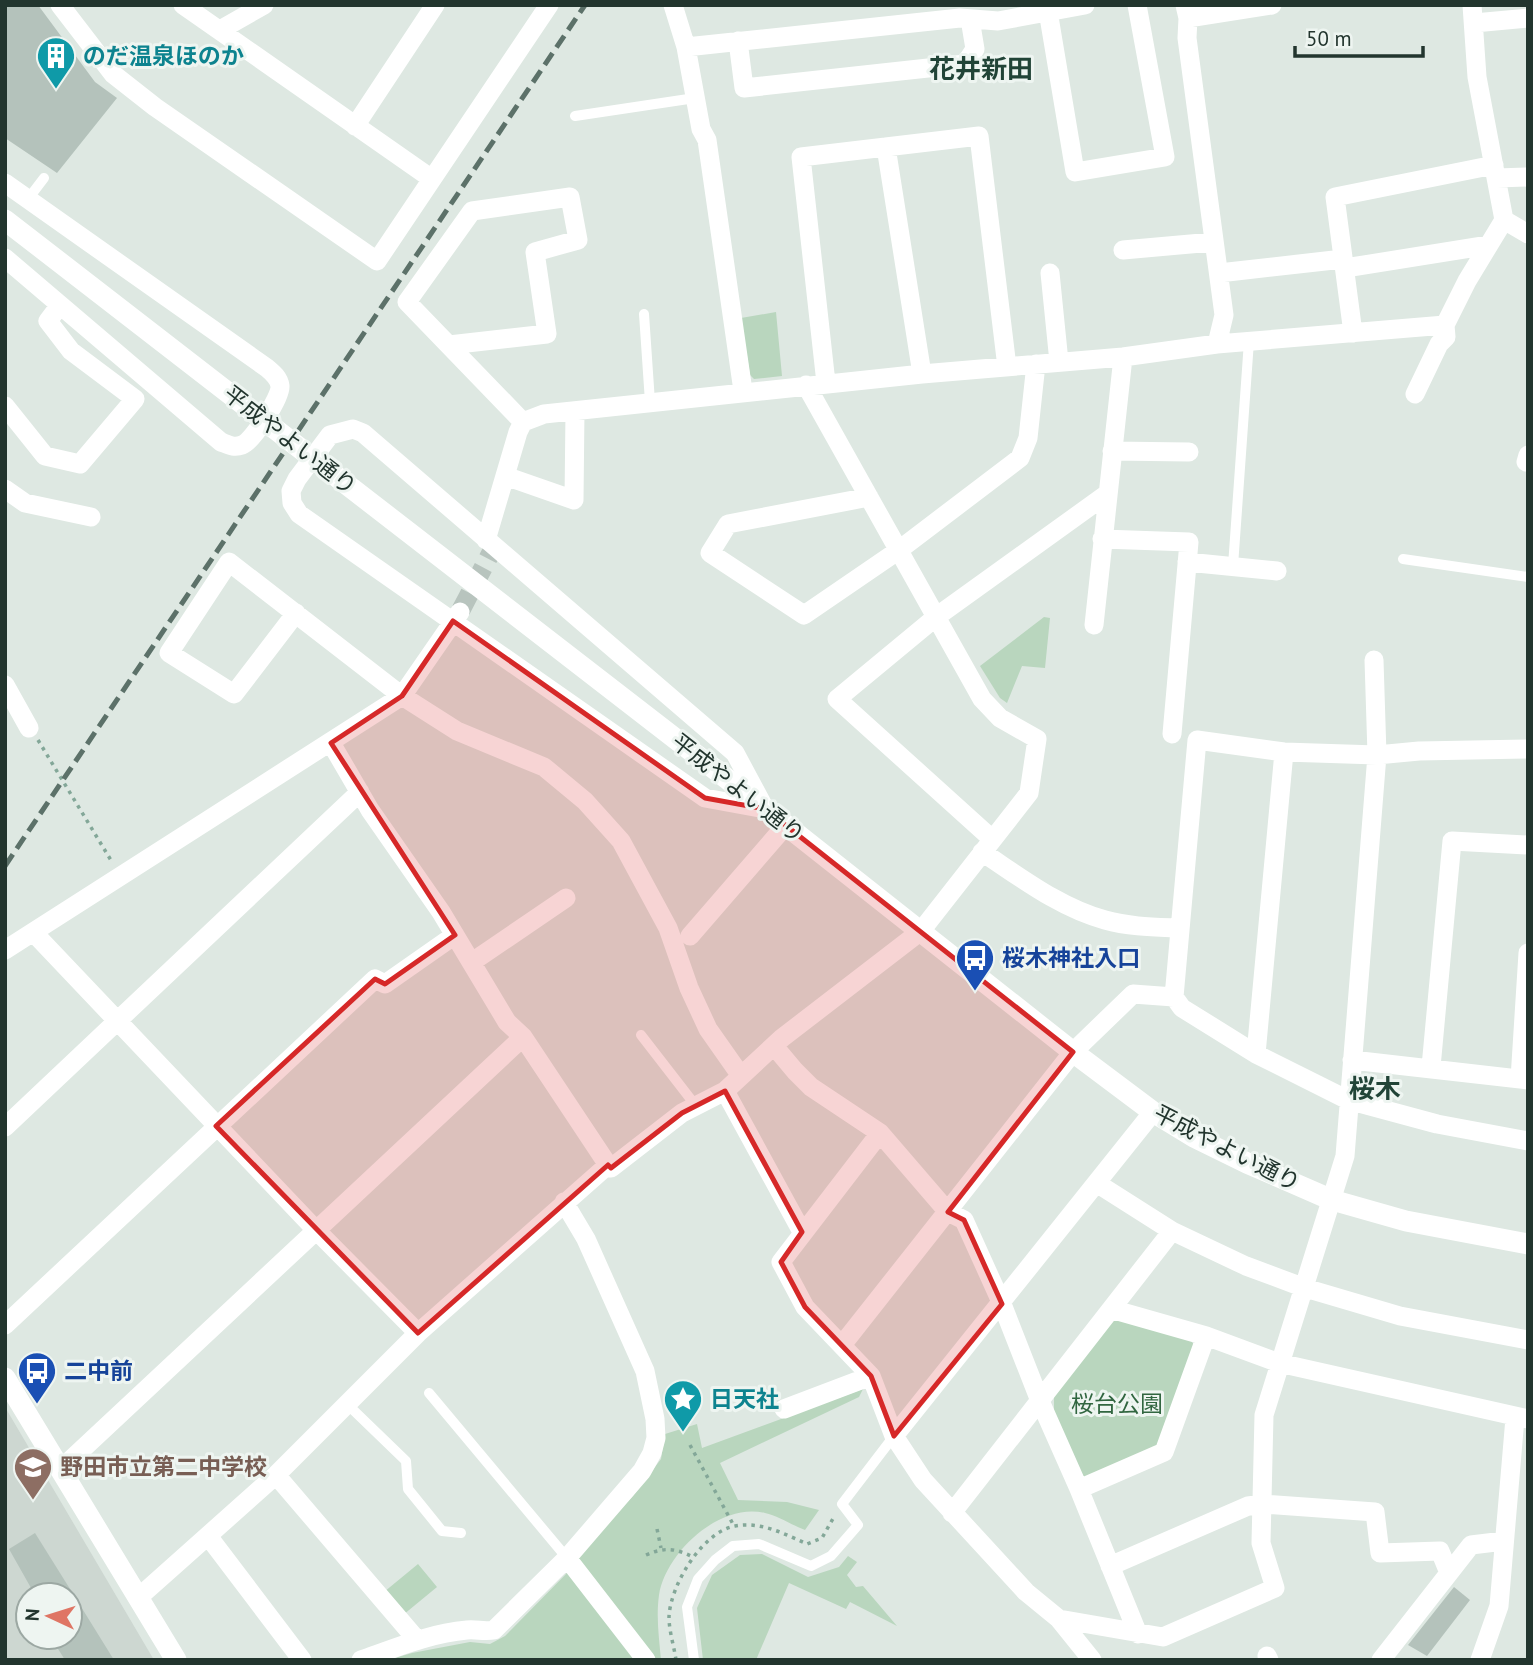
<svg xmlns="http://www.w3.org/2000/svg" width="1533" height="1665" viewBox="0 0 1533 1665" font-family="'PT Sans','Noto Sans JP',sans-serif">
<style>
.built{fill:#cdd7d1;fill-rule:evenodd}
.green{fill:#b9d6be}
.building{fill:#b4c2bb}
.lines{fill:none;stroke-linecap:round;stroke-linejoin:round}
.minor-tunnel{stroke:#b8c4be;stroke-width:19;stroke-dasharray:19 10;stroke-linecap:butt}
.path{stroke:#83a798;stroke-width:3.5;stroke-dasharray:3.5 5;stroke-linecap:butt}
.service{stroke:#fff;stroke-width:10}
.minor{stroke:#fff;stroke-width:19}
.tertiary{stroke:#fff;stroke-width:21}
.rail{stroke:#5c7169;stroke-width:5;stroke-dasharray:14 7;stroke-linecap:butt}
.tertiary-bridge{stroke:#fff;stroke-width:21}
.marked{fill:#d62828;fill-opacity:0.2;stroke:#d62828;stroke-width:5;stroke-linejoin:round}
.labels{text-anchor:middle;stroke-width:6;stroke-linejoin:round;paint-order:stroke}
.culture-label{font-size:23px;font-weight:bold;fill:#0d838f;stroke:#eef5f1;text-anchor:start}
.street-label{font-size:23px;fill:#22352e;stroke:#eef5f1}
.transit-label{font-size:23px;font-weight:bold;fill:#164399;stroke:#eef5f1;text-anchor:start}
.park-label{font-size:23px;fill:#316640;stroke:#eef5f1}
.education-label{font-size:23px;font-weight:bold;fill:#785e54;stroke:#eef5f1;text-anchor:start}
.quarter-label{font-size:26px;font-weight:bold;fill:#214437;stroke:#eef5f1}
</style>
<rect width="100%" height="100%" fill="#dee8e2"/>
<!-- built -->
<path class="built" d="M 5,1407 L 154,1660 L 5,1660 ZM 28,1595 L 70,1595 L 70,1637 L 28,1637 Z"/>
<!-- green -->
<path class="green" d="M 776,312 L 782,376 L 754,379 L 750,375 L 741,318 Z
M 1044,617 L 1050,618 L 1045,668 L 1022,666 L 1007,703 L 1000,698 L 980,666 Z
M 1113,1317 L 1191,1340 L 1195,1347 L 1162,1448 L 1081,1482 L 1054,1414 L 1054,1394 Z
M 863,1389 L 859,1397 L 720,1463 L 738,1500 L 787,1502 L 819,1510 L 805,1530 C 792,1525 778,1516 765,1513 C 720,1502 666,1552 659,1595 C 656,1617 659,1638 661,1660 L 388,1660 L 412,1653 L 470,1642 L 490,1644 L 505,1636 L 566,1574 L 580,1551 L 633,1496 L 661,1459 L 665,1434 L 697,1424 L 702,1448 Z
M 762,1554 L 808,1577 L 839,1567 L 848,1556 L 857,1562 L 847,1575 L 856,1587 L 863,1586 L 897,1626 L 850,1602 L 846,1609 L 789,1583 L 756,1660 L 703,1660 L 697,1608 L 712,1575 L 740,1555 Z
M 418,1564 L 437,1587 L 403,1615 L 384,1592 Z"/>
<!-- building -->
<path class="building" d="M 5,5 L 38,5 L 95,82 L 117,98 L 57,173 L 5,138 Z
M 35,1533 L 70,1589 L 114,1660 L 65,1660 L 55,1644 L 70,1637 L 70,1595 L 35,1595 L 9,1549 Z
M 1454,1587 L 1470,1600 L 1427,1656 L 1408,1645 Z"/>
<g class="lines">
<!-- minor-tunnel -->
<path class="minor-tunnel" d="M 461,610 L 494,547"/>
<!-- path -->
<path class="path" d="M 38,740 L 112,862
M 690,1445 L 734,1526
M 657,1529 L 661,1548
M 646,1555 C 664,1547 675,1548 693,1557
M 676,1660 C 674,1646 669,1631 669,1617 C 670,1586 702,1532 735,1526 C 760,1521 785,1534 807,1544 L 822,1538 L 835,1515"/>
<!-- service -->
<path class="service" d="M 575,116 L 695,98
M 28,199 L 44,178
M 644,314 L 650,402
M 1403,559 L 1528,577
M 1233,566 L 1249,341
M 641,1035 L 696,1106
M 429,1393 L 567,1558
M 347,1404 L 406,1461 L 408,1489 L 442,1531 L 461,1533
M 694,1660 L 687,1607 L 698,1579 L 715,1560 L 733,1546 L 759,1544 L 811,1566 L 831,1556 L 858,1525 L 842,1504 L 894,1436"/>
<!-- minor -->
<path class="minor" d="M 60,5 L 113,74 L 155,107 L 377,261 L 549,5
M 183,5 L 432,179
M 673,5 L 686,47 L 701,129 L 707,140 L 743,391
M 1047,5 L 1075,172 L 1165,157 L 1137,5
M 1185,5 L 1188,18 L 1187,38 L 1224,315 L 1217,344
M 1472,5 L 1477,77 L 1504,220
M 1188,18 L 1272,5
M 1474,23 L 1528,18
M 220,30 L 264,5
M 738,41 L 744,88 L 965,64 L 975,49 L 970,19
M 686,47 L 960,18 L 998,21 L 1085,5
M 355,126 L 435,5
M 886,147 L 922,374
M 1497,178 L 1528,177
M 5,183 L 267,368 C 273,373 279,378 280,386 C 281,397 253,441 242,445 C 234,448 229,445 221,442 L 5,258
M 1123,250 L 1213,242
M 1345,268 L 1489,245
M 1050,273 L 1059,362
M 1219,273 L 1343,259
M 1353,333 L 1335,197 L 1494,165
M 449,345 L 547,334 L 535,252 L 578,240 L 570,197 L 472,211 L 407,302 L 523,422
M 826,383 L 801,157 L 979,136 L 1007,367
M 1415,394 L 1439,344 L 1446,337 L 1445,325 L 1467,281 L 1504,220 L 1528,234
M 5,406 L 45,456 L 80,464 L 135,399 L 71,351 L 48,321 L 60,305
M 353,429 L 363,433 L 735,753 L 765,809 L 705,798 L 299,514 L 292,503 L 291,491 L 297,479 L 330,435 Z
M 1112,451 L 1189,452
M 1526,462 L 1528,455
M 505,476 L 574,500 L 575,411
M 5,489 L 25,503 L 91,517
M 869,497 L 728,524 L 710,553 L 804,615 L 899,550 L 1020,458 L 1028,438 L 1036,364
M 1102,539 L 1189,542 L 1172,734
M 486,540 L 518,432 L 523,422 L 544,414 L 922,374 L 1123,357 L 1217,344 L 1445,325
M 1187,562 L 1277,571
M 296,613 L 234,694 L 169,653 L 229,562 L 402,696 L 457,731 L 544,767 L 585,801 L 621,841 L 668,928 L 689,988 L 708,1029 L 741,1076
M 1094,625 L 1123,357
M 5,685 L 29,728
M 331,743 L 370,810 L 441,912 L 507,1022 L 523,1037 L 608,1165
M 1528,749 L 1419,751 L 1377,755 L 1284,752 L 1197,740 L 1174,997 L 1182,1008 L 1256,1054 L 1348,1100 L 1437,1124 L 1528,1141
M 992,839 L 837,699 L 936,617 L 1107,494
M 982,852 C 1020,877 1060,908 1105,920 C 1130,927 1155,927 1180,928
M 33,932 L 316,1230 L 418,1333
M 690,936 L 786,825
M 5,950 L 402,696 L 460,612
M 472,962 L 566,898
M 774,1046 L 795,1071 L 811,1087 L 880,1133 L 948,1212 L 964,1220 L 1002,1304 L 1040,1401 L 1079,1489 L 1138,1634
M 1256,1054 L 1284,752
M 1352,1060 L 1528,1080
M 1431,1067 L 1452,841 L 1528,845
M 1520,1079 L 1528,953
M 725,1091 L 802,1232
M 5,1127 L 360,792
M 880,1133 L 781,1262 L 805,1307 L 871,1376 L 894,1436 L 923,1480 L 1026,1592 L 1059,1619 L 1163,1637 L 1275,1588 L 1261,1543 L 1264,1415 L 1345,1156 L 1377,755 L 1374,660
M 1098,1184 L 1172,1231 L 1246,1266 L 1305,1288 L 1400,1316 L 1528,1340
M 1111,1309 L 1206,1336 L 1279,1363 L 1528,1419
M 5,1325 L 375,979 L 385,984 L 455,935
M 842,1345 L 1073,1052 L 1133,994 L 1174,997
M 784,1409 L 871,1376
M 894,1436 L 1153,1112
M 61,1469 L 523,1037
M 276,1475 L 417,1640
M 1079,1489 L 1164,1452 L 1206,1336
M 952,1513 L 1172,1231
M 208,1536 L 302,1660
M 567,1558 L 646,1660
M 1110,1566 L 1248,1506 L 1263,1504 L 1375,1512 L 1380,1553 L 1440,1551 L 1449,1573
M 139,1597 L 276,1475 L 418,1333 L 608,1165 L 611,1168 L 682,1113 L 725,1091 L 782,1038 L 921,931 L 1029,793 L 1037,739 L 1000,718 L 982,699 L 806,385
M 1059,1619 L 1092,1660
M 1267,1656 L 1269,1660
M 361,1660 C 395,1648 431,1633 467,1630 C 477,1629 484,1632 494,1630 L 567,1558 L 642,1471 L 652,1453 L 656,1438 L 655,1419 L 645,1371 L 586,1239 L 564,1202
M 1381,1660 L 1471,1545 L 1504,1541
M 1480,1660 L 1499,1606 L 1515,1418"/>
<!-- tertiary -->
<path class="tertiary" d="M 721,774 L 1073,1052 L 1153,1112 L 1194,1137 L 1247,1163 L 1332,1200 L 1406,1221 L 1528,1244
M 5,1378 L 176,1660"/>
<!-- rail -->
<path class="rail" d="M 5,866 L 585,5"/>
<!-- tertiary-bridge -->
<path class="tertiary-bridge" d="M 5,220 L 721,774"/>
</g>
<!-- marked area -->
<path class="marked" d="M 453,621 L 705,798 L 765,809 L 1073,1052 L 948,1212 L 964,1220 L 1002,1304 L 894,1436 L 871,1376 L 805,1307 L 781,1262 L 802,1232 L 725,1091 L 682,1113 L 611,1168 L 608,1165 L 418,1333 L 216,1126 L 375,979 L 385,984 L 455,935 L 331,743 L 402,696 Z"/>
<!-- icons -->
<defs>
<g id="building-pin" transform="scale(2.0125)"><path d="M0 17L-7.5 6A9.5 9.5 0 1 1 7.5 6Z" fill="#0f9aa8" stroke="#eef5f1"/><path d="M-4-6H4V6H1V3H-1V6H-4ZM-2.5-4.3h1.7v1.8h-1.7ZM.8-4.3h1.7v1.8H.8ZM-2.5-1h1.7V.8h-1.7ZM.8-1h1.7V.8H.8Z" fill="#fff"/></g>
<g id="bus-pin" transform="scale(2.0125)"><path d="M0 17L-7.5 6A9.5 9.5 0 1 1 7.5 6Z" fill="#1a4fb4" stroke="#eef5f1"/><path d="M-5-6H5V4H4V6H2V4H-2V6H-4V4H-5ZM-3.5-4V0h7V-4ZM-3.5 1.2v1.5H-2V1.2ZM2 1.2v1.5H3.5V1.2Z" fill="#fff"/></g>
<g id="sight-pin" transform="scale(2.0125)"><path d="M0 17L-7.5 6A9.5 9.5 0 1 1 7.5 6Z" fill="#0f9aa8" stroke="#eef5f1"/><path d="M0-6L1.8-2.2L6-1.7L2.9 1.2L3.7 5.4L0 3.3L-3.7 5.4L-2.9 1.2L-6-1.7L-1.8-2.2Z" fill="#fff"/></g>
<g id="school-pin" transform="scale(2.0125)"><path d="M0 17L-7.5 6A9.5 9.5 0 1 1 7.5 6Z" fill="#8d6e63" stroke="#eef5f1"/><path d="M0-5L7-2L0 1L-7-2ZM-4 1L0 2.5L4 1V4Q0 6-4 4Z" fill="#fff"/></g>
</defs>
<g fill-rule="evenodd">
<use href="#building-pin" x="56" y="56"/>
<use href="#bus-pin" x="975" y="958"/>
<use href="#bus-pin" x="37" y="1371"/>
<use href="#sight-pin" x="683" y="1399"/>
<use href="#school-pin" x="33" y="1467"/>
</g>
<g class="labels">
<!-- culture labels -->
<g class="culture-label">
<text x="83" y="64">のだ温泉ほのか</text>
<text x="710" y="1407">日天社</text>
</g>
<!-- street labels -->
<g class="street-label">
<text transform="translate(290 440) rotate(38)" y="8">平成やよい通り</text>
<text transform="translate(738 788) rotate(38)" y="8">平成やよい通り</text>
<text transform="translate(1227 1148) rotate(27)" y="8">平成やよい通り</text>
</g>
<!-- transit labels -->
<g class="transit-label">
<text x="1002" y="966">桜木神社入口</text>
<text x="64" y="1379">二中前</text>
</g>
<!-- park labels -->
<g class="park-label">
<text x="1117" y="1412">桜台公園</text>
</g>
<!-- education labels -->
<g class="education-label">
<text x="60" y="1475">野田市立第二中学校</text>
</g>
<!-- quarter labels -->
<g class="quarter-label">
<text x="981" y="78">花井新田</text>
<text x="1375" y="1098">桜木</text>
</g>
</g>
<!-- border -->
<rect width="1533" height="1665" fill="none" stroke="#22352e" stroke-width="14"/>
<!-- north arrow -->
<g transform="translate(49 1616) rotate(274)"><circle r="33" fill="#eef5f1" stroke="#9ca8a3" stroke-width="2"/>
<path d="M0-5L12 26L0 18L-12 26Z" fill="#df7564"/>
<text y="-10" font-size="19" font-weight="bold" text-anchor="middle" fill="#22352e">N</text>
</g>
<!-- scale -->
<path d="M1295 46v10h128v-10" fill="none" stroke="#22352e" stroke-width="3.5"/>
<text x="1306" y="46" font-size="21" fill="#22352e" stroke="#eef5f1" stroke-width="5" paint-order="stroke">50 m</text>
</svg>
